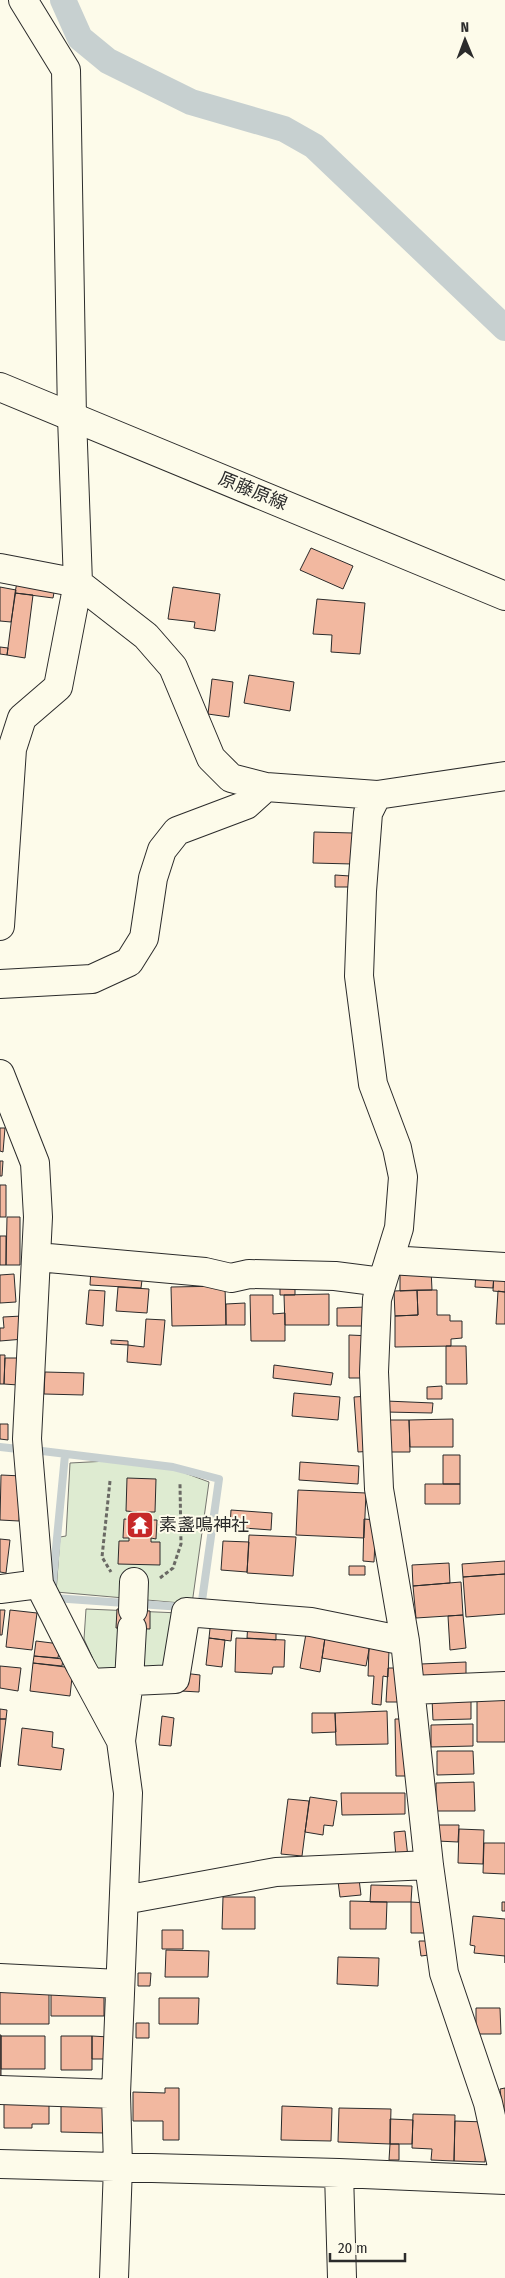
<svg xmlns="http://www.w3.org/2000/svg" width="505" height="2278" viewBox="0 0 505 2278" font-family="'Fira Sans Condensed','Noto Sans JP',sans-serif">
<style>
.green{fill:#deebd1;stroke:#74746e}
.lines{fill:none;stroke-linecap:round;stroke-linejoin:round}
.stream{stroke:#c7d0d0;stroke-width:8}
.canal{stroke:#c7d0d0;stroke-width:26}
.building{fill:#f2b8a0;stroke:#2b2b2b}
.minor-casing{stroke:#2b2b2b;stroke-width:30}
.major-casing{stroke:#2b2b2b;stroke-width:30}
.path{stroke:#6a6964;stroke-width:3;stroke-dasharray:4 2.5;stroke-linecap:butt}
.minor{stroke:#fdfbea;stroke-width:28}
.major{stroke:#fdfbea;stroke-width:28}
.labels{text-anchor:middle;stroke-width:4;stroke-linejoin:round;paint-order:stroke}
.street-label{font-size:18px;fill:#2b2b2b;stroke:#fdfbea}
.poi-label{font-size:18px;fill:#2b2b2b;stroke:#fdfbea;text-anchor:start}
</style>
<rect width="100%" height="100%" fill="#fdfbea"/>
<!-- green -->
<path class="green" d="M 108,1461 L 174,1469 L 209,1482 L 192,1604 L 56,1592 L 60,1537 L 66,1536 L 70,1463 Z
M 86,1609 L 180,1613 L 173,1674 L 101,1677 L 84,1639 Z"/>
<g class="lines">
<!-- stream -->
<path class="stream" d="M 0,1447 L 18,1449
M 34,1450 L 173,1467 L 219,1479 L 201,1608
M 52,1590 L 65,1455
M 54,1598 L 182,1607"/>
<!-- canal -->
<path class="canal" d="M 63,0 L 80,38 L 108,61 L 191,102 L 284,129 L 314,146 L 505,328"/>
</g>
<!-- building -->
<path class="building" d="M 311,548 L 353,566 L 343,589 L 300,570 Z
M 17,582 L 55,587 L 53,598 L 15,593 Z
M 0,587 L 16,590 L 11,622 L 0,621 Z
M 173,587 L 220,594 L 215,631 L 194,628 L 195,622 L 168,619 Z
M 15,593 L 33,595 L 25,658 L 7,655 Z
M 317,599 L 365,603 L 360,654 L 331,652 L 332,635 L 313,634 Z
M 0,647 L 8,648 L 7,655 L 0,654 Z
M 249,675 L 294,682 L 290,711 L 244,703 Z
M 212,679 L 233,682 L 229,717 L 208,714 Z
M 314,832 L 353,833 L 352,864 L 313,863 Z
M 335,875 L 350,876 L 350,887 L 335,887 Z
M 0,1128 L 5,1128 L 3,1152 L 0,1151 Z
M 0,1161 L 3,1161 L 2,1176 L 0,1176 Z
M 0,1185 L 6,1185 L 6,1217 L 0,1217 Z
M 7,1217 L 20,1217 L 20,1265 L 6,1265 Z
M 0,1236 L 6,1236 L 6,1265 L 0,1265 Z
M 91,1269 L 143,1272 L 141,1288 L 90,1285 Z
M 400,1269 L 431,1269 L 432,1290 L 400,1291 Z
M 476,1273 L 494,1273 L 493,1288 L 475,1287 Z
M 494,1273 L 505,1274 L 505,1292 L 493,1291 Z
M 14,1274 L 16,1302 L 0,1303 L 0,1275 Z
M 280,1281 L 295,1281 L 295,1295 L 280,1295 Z
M 225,1286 L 226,1325 L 172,1326 L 171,1287 Z
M 118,1287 L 149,1289 L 147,1313 L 116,1311 Z
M 89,1290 L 105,1291 L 103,1326 L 86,1324 Z
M 417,1290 L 418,1315 L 395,1316 L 394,1291 Z
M 417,1290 L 437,1290 L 437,1315 L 450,1315 L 450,1321 L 462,1321 L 462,1338 L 451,1339 L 451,1346 L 395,1347 L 395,1316 L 418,1315 Z
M 498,1291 L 505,1292 L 505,1324 L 496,1324 Z
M 329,1294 L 329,1325 L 285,1325 L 284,1295 Z
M 250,1295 L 273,1295 L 273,1314 L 285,1313 L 285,1341 L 251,1341 Z
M 245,1303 L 245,1325 L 226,1325 L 226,1304 Z
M 367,1307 L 367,1326 L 337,1326 L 337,1308 Z
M 22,1316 L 24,1339 L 0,1341 L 0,1328 L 4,1328 L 3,1317 Z
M 146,1319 L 165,1320 L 161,1365 L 127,1362 L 128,1345 L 144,1347 Z
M 349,1335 L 372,1336 L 372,1378 L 349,1378 Z
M 111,1340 L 128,1341 L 128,1345 L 111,1344 Z
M 446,1346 L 466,1346 L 467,1384 L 446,1384 Z
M 0,1355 L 5,1355 L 4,1384 L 0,1384 Z
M 5,1358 L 19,1358 L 18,1385 L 4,1384 Z
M 274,1365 L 333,1373 L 331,1385 L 273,1378 Z
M 45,1372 L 84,1373 L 83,1395 L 44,1394 Z
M 442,1386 L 442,1399 L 427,1399 L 427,1387 Z
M 294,1393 L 340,1397 L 338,1420 L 292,1416 Z
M 369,1396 L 373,1451 L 358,1452 L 354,1397 Z
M 386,1401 L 433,1403 L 432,1413 L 386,1412 Z
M 453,1419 L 453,1447 L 410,1447 L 409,1420 Z
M 387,1420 L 409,1420 L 410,1452 L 388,1452 Z
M 0,1424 L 8,1424 L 8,1440 L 0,1439 Z
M 443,1455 L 460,1455 L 460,1484 L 443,1484 Z
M 300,1462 L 359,1466 L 358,1484 L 299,1480 Z
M 1,1475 L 22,1476 L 19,1521 L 0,1520 Z
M 127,1478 L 156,1479 L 155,1512 L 146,1512 L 146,1520 L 157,1520 L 156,1539 L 151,1538 L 151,1542 L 160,1542 L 160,1565 L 118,1564 L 119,1541 L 129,1541 L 129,1538 L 123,1538 L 124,1519 L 137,1520 L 137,1512 L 126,1511 Z
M 425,1484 L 460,1484 L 460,1504 L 425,1504 Z
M 298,1490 L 366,1493 L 364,1538 L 296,1535 Z
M 231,1510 L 272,1513 L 271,1530 L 230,1527 Z
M 364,1519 L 376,1520 L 374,1562 L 363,1561 Z
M 249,1535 L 296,1537 L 293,1576 L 247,1573 Z
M 0,1539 L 10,1540 L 6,1573 L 0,1572 Z
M 223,1541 L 249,1542 L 247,1572 L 221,1570 Z
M 505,1561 L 505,1574 L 463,1577 L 462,1564 Z
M 449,1563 L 450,1583 L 413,1586 L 412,1565 Z
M 349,1566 L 365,1566 L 365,1575 L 349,1575 Z
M 505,1574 L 505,1614 L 466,1617 L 463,1577 Z
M 461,1582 L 463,1615 L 416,1618 L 413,1586 Z
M 117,1609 L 150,1611 L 150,1629 L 116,1628 Z
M 0,1610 L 5,1610 L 2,1635 L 0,1635 Z
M 10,1610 L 37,1613 L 32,1650 L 6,1647 Z
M 463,1615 L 466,1648 L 450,1650 L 448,1616 Z
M 211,1619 L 233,1621 L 231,1641 L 209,1638 Z
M 248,1622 L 276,1624 L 276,1640 L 247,1638 Z
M 307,1628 L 326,1631 L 320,1672 L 300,1668 Z
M 326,1631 L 371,1639 L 366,1666 L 322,1658 Z
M 209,1638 L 225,1640 L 222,1667 L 206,1665 Z
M 236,1638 L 285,1640 L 284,1667 L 273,1667 L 272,1674 L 235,1672 Z
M 36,1641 L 60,1644 L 58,1658 L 34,1656 Z
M 369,1648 L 389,1650 L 388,1677 L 383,1676 L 381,1705 L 372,1704 L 374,1676 L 368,1676 Z
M 34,1656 L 63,1659 L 62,1666 L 33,1663 Z
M 466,1662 L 466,1680 L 421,1682 L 421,1664 Z
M 33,1663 L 73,1668 L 70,1696 L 30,1691 Z
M 0,1666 L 21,1668 L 18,1691 L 0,1688 Z
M 388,1668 L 402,1668 L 400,1702 L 386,1702 Z
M 183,1673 L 200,1675 L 199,1692 L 181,1691 Z
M 477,1691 L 505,1691 L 505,1742 L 477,1742 Z
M 471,1698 L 471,1719 L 433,1720 L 432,1699 Z
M 0,1709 L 7,1710 L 6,1719 L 0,1719 Z
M 387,1711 L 388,1744 L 336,1745 L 335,1713 Z
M 312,1713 L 335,1713 L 336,1732 L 312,1733 Z
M 162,1716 L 174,1718 L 171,1746 L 159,1745 Z
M 0,1719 L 6,1719 L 0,1767 Z
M 395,1719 L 409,1719 L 409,1776 L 396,1776 Z
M 473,1724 L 473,1746 L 431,1747 L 431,1725 Z
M 22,1728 L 53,1732 L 52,1747 L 64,1749 L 61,1770 L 18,1765 Z
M 437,1751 L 473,1751 L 474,1774 L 437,1775 Z
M 474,1782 L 475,1811 L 436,1811 L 436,1783 Z
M 341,1793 L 405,1793 L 405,1814 L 342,1815 Z
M 310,1797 L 337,1801 L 333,1826 L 324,1825 L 323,1835 L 305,1832 Z
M 288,1799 L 309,1801 L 302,1856 L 281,1854 Z
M 438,1825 L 459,1825 L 458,1842 L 437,1841 Z
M 459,1829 L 484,1830 L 483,1864 L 458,1863 Z
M 405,1831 L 408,1857 L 396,1858 L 394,1832 Z
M 484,1843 L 505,1843 L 505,1874 L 483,1873 Z
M 359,1879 L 361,1895 L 340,1897 L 338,1881 Z
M 371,1885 L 412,1886 L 411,1902 L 370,1902 Z
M 223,1897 L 255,1897 L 255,1929 L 222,1929 Z
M 350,1901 L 387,1902 L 386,1929 L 350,1929 Z
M 411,1902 L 426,1903 L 425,1933 L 411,1933 Z
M 502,1902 L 505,1902 L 505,1911 L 502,1911 Z
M 473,1916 L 505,1919 L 505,1963 L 505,1956 L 474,1953 L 475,1946 L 470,1945 Z
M 162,1930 L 183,1930 L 183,1949 L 162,1949 Z
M 419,1941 L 428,1941 L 429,1955 L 421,1956 Z
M 166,1950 L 209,1951 L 208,1977 L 165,1977 Z
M 338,1957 L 379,1958 L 378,1986 L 337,1984 Z
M 138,1973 L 151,1973 L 150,1986 L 138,1986 Z
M 0,1985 L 49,1985 L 49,2024 L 0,2024 Z
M 51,1988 L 104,1988 L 104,2016 L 51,2016 Z
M 159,1998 L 199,1998 L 198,2024 L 159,2024 Z
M 476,2008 L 500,2008 L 501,2034 L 476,2034 Z
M 136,2023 L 149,2023 L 149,2038 L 136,2038 Z
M 0,2035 L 1,2035 L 1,2076 L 0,2076 Z
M 1,2036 L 45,2036 L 45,2069 L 1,2069 Z
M 61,2036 L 92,2036 L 92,2070 L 61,2070 Z
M 92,2036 L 109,2037 L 108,2059 L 92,2059 Z
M 165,2088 L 179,2088 L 179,2140 L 163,2140 L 163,2121 L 133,2121 L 133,2092 L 165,2093 Z
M 505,2088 L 505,2122 L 504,2122 L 500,2089 Z
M 49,2097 L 49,2124 L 32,2124 L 32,2128 L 4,2128 L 4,2102 Z
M 61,2102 L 105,2103 L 105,2133 L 61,2132 Z
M 282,2106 L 332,2108 L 331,2141 L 281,2140 Z
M 339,2108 L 391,2109 L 390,2144 L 338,2142 Z
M 413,2114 L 455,2115 L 454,2161 L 431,2160 L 432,2149 L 412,2148 Z
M 390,2119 L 413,2120 L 412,2144 L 390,2144 Z
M 455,2121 L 486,2122 L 485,2162 L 454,2161 Z
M 390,2144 L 399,2144 L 399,2160 L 389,2160 Z"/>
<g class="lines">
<!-- minor casing -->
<g class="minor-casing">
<path id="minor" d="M 0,568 L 78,583 L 146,636 L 173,667 L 211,758 L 231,778 L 266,787 L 377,795 L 505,776
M 377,795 L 368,813 L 362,891 L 359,976 L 373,1084 L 397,1148 L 403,1177 L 399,1228 L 377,1299 L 374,1372 L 379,1489 L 405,1641 L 429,1865 L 444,1973 L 488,2103 L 505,2180
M 0,926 L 12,749 L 22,718 L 58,687 L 78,583 L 72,417 L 66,70 L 23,0
M 0,984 L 92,979 L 129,962 L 144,938 L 153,878 L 162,850 L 177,831 L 246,805 L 266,787
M 0,1074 L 35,1163 L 38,1217 L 27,1439 L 39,1584 L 80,1665 L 121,1741 L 128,1793 L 116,2094 L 118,2166 L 114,2278
M 37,1257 L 205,1272 L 231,1278 L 249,1274 L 335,1276 L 382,1282
M 389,1260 L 505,1267
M 0,1589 L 39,1584
M 133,1610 L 134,1582
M 90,1683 L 175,1679 L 186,1612 L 311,1622 L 405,1641
M 411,1690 L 505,1686
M 121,1741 L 129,1681 L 132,1628
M 124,1900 L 276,1872 L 429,1865
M 0,1978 L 119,1984
M 0,2090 L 116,2094
M 0,2164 L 339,2173 L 505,2180
M 339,2173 L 342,2278"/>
</g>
<!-- major casing -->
<g class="major-casing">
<path id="major" d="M 0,387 L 505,596"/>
</g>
<!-- path -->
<path class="path" d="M 110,1481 L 102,1557 L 111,1572
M 160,1578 L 173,1568 L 181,1544 L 180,1484"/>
<!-- minor -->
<use href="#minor" class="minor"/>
<!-- major -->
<use href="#major" class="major"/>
</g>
<!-- icons -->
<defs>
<g id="temple-square" transform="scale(1.4375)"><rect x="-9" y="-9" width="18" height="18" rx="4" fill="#c62828" stroke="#fdfbea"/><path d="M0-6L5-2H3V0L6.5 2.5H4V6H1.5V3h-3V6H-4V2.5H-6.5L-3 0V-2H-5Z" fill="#fff"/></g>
</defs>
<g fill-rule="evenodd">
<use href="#temple-square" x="140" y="1525"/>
</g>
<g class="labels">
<!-- street labels -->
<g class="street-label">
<text transform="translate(253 491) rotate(22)" y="6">原藤原線</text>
</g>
<!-- poi labels -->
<g class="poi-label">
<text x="159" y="1531">素盞鳴神社</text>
</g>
</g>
<!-- north arrow -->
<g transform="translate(465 40) rotate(359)" stroke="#fdfbea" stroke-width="4" paint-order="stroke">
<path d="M0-4L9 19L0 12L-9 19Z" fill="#2b2b2b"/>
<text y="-8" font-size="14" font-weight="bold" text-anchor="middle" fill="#2b2b2b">N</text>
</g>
<!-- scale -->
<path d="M330 2253v8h75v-8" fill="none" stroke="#2b2b2b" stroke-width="2.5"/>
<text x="338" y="2253" font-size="15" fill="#2b2b2b" stroke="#fdfbea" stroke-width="4" paint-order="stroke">20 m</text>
</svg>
